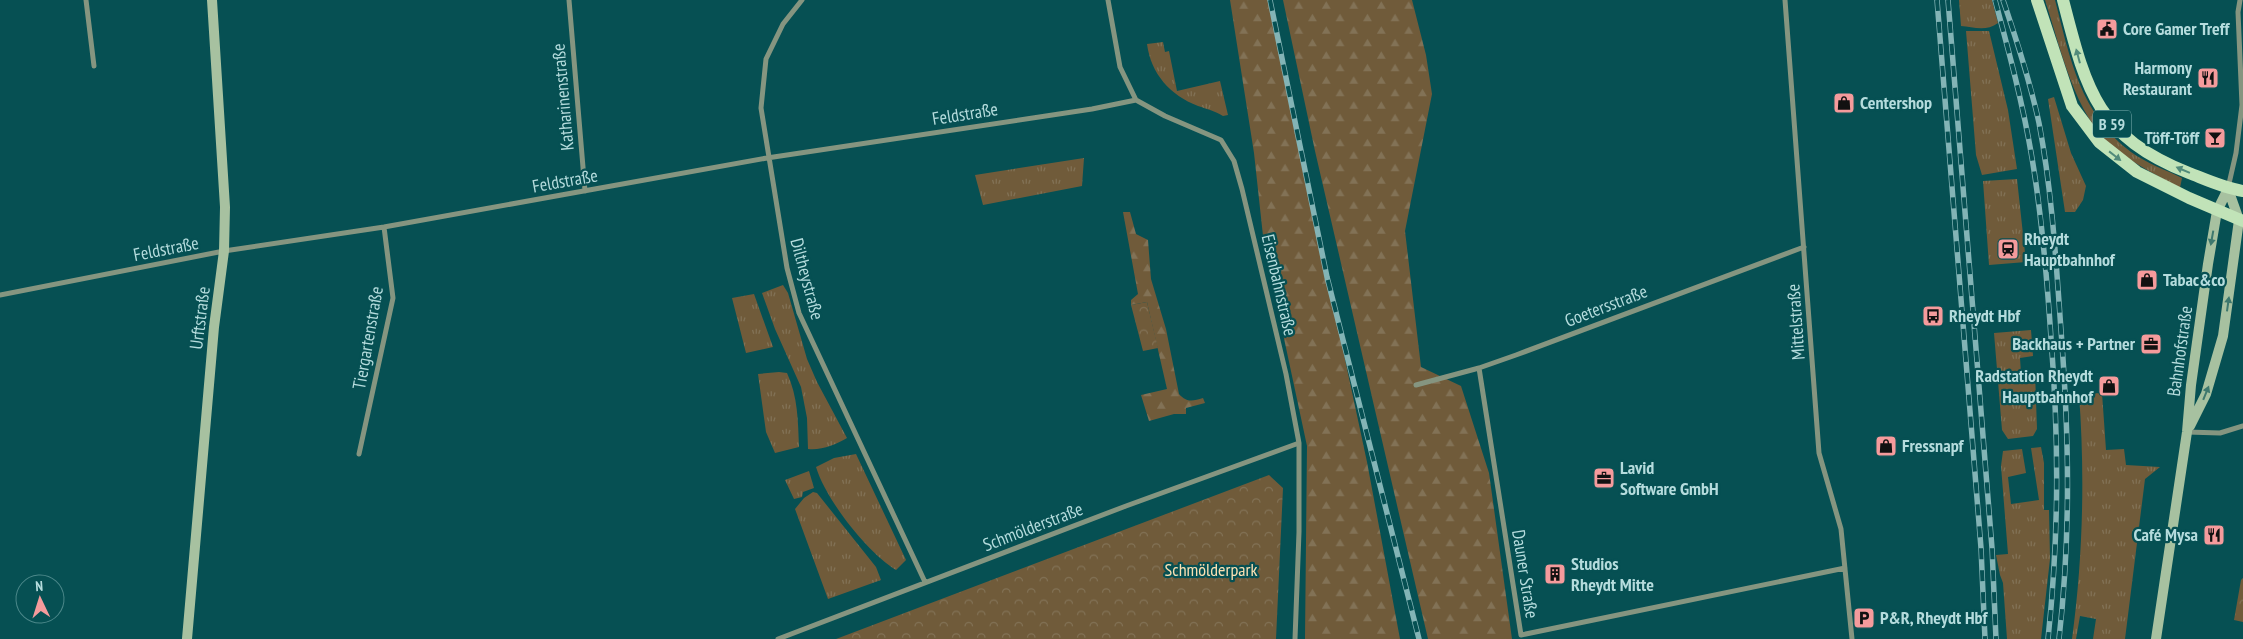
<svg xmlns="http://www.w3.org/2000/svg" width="2243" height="639" viewBox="0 0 2243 639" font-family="'PT Sans Narrow',sans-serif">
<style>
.grass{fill:url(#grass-tufts)}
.forest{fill:url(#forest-firs)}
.park{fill:url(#park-crowns)}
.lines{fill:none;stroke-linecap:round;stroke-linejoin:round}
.street{stroke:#859580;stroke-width:5}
.secondary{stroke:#a7c1a0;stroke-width:10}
.primary{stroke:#c1e3b8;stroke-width:12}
.rail-casing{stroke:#83b4b6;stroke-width:5.5}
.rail{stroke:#065053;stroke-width:4;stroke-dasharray:11;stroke-linecap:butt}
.oneway{fill:#518b7b}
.oneway2{fill:#3e786e}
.labels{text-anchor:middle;stroke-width:4.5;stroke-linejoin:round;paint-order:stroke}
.shield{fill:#065053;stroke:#80b2b4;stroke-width:1}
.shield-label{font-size:16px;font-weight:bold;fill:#b5dcdd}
.poi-label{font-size:18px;font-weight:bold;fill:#b5dcdd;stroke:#065053;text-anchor:start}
.street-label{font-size:18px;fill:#b5dcdd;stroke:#065053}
.park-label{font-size:18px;fill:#fce0b2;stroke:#065053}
</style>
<defs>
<pattern id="grass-tufts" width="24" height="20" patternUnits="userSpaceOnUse" patternTransform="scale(1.25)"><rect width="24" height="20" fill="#705b3a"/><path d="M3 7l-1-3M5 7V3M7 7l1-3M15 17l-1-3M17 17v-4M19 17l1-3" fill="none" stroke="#827256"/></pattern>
<pattern id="forest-firs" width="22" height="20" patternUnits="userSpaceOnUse" patternTransform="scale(1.25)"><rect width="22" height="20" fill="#705b3a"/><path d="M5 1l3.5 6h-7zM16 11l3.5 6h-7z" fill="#827256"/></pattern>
<pattern id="park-crowns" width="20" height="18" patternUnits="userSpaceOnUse" patternTransform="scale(1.25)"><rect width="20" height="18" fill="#705b3a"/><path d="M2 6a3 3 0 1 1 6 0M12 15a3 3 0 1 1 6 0" fill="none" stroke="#827256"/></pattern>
</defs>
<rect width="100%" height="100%" fill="#065053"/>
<!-- grass -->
<path class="grass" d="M 1959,0 L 1992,0 L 1998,23 C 1986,32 1973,27 1961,26 Z
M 2045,0 L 2055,0 C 2070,58 2080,114 2131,152 C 2146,163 2166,170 2182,178 L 2180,188 C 2158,176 2134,164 2114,148 C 2075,117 2060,46 2045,0 Z
M 1966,31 L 1989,31 L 2008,110 L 2017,169 L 1982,175 L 1976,155 Z
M 1163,42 L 1165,52 L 1169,51 L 1177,91 L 1220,81 L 1228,115 L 1223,116 C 1215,111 1207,109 1198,106 C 1170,95 1151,74 1147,44 Z
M 2054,97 L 2071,153 L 2086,186 L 2083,200 L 2075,212 L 2065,212 L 2048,99 Z
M 1084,158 L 1082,186 L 983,205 L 975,175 Z
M 2017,179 L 2026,262 L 1989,265 L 1983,181 Z
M 783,285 L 788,293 L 807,359 L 817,382 L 847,438 C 837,444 820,451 808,449 L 807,418 L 801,387 L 775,329 L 762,293 Z
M 754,294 L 773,347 L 746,353 L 732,298 Z
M 2031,330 L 2033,356 L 2020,358 L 2021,373 L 2035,372 L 2037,429 L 2033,436 L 2008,439 L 2002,430 L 1994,333 Z
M 779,372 L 787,373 C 798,397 798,421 799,447 L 775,453 L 766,432 L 758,374 Z
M 2102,393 L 2106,450 L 2124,449 L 2126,465 L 2160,467 L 2145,479 L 2125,639 L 2093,639 L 2096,619 L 2080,616 L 2076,639 L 2072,639 C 2083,558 2085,475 2079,394 Z
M 2041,447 L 2044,463 L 2044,510 L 2049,510 L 2050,559 L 2041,639 L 2007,639 L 2003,583 L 2000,575 L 1996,555 L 2008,554 L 2001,466 L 2003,451 L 2022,449 L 2026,473 L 2008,477 L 2011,504 L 2039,500 L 2031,448 Z
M 856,454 L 906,560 L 896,570 C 867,552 826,500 816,467 L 834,458 Z
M 809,471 L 814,488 L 803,492 L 802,497 L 794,499 L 785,480 Z
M 813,492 L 817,493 L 876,567 L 881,580 L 828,599 L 795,509 L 804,498 Z"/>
<!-- forest -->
<path class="forest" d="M 1230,0 L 1268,0 L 1367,462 L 1400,639 L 1305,639 L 1307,446 L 1264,245 L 1254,153 Z
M 1283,0 L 1412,0 L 1426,55 L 1432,94 L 1405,231 L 1421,367 L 1461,386 L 1489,473 L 1512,639 L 1428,639 L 1315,151 Z
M 1123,212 L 1130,212 L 1136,234 L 1148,240 L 1151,279 L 1166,329 L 1179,394 C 1187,403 1193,401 1203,398 L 1205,403 L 1186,408 L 1186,414 L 1174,414 L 1149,421 L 1141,395 L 1167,389 L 1147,302 L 1131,305 L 1131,300 L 1138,294 Z"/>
<!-- park -->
<path class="park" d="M 1147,302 L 1158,348 L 1143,351 L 1131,305 Z
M 1269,475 L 1283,488 L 1276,639 L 836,639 Z
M 2243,578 L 2243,622 L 2234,620 L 2241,580 Z"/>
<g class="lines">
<!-- street -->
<path class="street" d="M 86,0 L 94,66
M 569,0 L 585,191
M 802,0 L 783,24 L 766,59 L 761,108 L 787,268 L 799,313 L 925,582
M 1108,0 L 1120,67 L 1136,100 L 1165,116 L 1221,140 L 1234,161 L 1242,189 L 1286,374 L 1299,443 L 1299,532 L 1295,639
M 1785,0 L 1819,453 L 1841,529 L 1852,639
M 2228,188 L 2236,153 L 2242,105 L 2238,12 L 2240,0
M 0,295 L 224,251 L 384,227 L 767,158 L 1092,109 L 1136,100
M 1479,368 L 1521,635 L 1845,568
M 1416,385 L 1479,368 L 1516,355 L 1804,247
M 2187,432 L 2220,433 L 2243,426
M 359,454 L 393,298 L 384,227
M 778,639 L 1126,506 L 1299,443"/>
<!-- secondary -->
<path class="secondary" d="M 2190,426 L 2206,394 L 2223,336 L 2239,220 L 2228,189
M 187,639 L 214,327 L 224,251 L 225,207 L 212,0
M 2156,639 L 2187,432 L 2191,385 L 2208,264 L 2217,211 L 2228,189"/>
<!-- primary -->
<path class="primary" d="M 2037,0 L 2072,106 L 2099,142 L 2137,172 L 2189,198 L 2243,221
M 2063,0 C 2086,89 2096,136 2189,173 C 2207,180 2224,188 2243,191"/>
<!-- rail casing -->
<g class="rail-casing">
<path id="rail" d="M 1270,0 L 1327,277 L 1419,639
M 1937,0 L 1981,548 L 1985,639
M 1948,0 L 1992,548 L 1996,639
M 1995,0 C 2009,52 2023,104 2032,158 C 2042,217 2047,278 2051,338 C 2059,442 2059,535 2048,639
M 2003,0 C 2017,41 2030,81 2039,123 C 2052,191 2056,261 2061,330 C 2069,436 2071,533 2059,639"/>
</g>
<!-- rail -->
<use href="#rail" class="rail"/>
</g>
<!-- one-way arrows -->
<defs><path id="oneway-solid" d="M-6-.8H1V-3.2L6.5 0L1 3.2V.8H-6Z" transform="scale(1.25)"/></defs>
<g class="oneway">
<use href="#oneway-solid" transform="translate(2078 56) rotate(-105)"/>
<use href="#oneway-solid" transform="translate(2115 156) rotate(38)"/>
<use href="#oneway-solid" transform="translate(2183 170) rotate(-157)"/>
</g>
<g class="oneway2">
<use href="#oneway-solid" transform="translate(2212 238) rotate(100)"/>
<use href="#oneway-solid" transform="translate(2228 304) rotate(-82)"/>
<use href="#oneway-solid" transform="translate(2206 393) rotate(-68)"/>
</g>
<!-- icons -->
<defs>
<g id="civic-square" transform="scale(1.125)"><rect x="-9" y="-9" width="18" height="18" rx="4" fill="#f59b9c" stroke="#065053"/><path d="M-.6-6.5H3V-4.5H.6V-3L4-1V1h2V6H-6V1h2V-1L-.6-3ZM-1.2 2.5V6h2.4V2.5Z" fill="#111"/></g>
<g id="restaurant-square" transform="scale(1.125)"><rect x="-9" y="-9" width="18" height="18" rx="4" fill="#f59b9c" stroke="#065053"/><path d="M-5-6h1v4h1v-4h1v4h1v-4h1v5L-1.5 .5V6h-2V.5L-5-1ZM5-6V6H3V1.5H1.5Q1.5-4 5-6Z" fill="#111"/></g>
<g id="shop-square" transform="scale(1.125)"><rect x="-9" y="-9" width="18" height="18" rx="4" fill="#f59b9c" stroke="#065053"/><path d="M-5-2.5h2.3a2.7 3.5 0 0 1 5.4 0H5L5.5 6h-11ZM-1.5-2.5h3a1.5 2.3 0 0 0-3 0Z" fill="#111"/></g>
<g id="bar-square" transform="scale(1.125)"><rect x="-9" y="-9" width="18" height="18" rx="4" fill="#f59b9c" stroke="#065053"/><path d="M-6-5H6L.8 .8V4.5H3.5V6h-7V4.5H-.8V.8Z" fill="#111"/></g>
<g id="station-square" transform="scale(1.125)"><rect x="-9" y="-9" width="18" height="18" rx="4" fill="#f59b9c" stroke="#065053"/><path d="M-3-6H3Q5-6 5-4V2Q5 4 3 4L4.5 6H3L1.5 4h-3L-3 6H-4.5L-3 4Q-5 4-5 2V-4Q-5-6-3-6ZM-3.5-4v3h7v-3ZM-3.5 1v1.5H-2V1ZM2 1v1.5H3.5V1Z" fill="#111"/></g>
<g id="bus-square" transform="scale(1.125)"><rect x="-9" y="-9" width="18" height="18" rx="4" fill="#f59b9c" stroke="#065053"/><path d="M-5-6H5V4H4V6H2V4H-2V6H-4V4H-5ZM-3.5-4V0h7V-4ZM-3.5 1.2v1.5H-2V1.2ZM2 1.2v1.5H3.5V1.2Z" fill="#111"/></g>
<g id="office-square" transform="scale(1.125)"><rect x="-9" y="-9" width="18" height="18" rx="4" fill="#f59b9c" stroke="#065053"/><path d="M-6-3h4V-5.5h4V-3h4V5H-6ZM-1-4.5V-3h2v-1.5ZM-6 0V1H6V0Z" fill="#111"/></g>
<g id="building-square" transform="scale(1.125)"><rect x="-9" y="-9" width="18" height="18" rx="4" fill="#f59b9c" stroke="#065053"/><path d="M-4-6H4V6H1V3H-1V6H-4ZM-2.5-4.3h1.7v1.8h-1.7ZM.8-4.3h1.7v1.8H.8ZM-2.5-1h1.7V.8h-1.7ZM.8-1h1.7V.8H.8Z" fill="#111"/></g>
<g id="parking-square" transform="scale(1.125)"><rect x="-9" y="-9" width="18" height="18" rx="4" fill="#f59b9c" stroke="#065053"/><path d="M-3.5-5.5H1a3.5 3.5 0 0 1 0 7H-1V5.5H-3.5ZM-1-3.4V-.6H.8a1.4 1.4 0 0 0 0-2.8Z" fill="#111"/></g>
</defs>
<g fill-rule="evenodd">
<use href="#civic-square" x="2107" y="29"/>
<use href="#restaurant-square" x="2208" y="78"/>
<use href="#shop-square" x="1844" y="103"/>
<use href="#bar-square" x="2215" y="138"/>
<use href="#station-square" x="2008" y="249"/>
<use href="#shop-square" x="2147" y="280"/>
<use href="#bus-square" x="1933" y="316"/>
<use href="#office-square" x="2151" y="344"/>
<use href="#shop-square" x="2109" y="386"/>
<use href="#shop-square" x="1886" y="446"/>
<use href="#office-square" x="1604" y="478"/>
<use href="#restaurant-square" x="2214" y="535"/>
<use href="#building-square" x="1555" y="574"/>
<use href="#parking-square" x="1864" y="618"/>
</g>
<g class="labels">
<!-- shield labels -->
<rect class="shield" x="2093" y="110.5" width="38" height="27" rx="4"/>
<g class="shield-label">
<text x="2112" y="130">B 59</text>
</g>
<!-- poi labels -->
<g class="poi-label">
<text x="2123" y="35">Core Gamer Treff</text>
<text x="2192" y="74" text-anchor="end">Harmony<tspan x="2192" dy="21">Restaurant</tspan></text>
<text x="1860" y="109">Centershop</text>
<text x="2199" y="144" text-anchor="end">Töff-Töff</text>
<text x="2024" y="245">Rheydt<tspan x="2024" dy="21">Hauptbahnhof</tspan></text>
<text x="2163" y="286">Tabac&amp;co</text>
<text x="1949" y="322">Rheydt Hbf</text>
<text x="2135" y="350" text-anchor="end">Backhaus + Partner</text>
<text x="2093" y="382" text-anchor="end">Radstation Rheydt<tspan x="2093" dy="21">Hauptbahnhof</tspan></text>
<text x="1902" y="452">Fressnapf</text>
<text x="1620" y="474">Lavid<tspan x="1620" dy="21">Software GmbH</tspan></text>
<text x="2198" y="541" text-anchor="end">Café Mysa</text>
<text x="1571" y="570">Studios<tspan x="1571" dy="21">Rheydt Mitte</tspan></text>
<text x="1880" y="624">P&amp;R, Rheydt Hbf</text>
</g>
<!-- street labels -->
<g class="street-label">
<text transform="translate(563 97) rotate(-95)" y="6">Katharinenstraße</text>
<text transform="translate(965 114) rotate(-9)" y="6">Feldstraße</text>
<text transform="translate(565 181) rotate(-10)" y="6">Feldstraße</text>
<text transform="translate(166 249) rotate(-11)" y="6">Feldstraße</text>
<text transform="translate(807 279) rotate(75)" y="6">Diltheystraße</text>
<text transform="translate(1279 285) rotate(77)" y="6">Eisenbahnstraße</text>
<text transform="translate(1606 306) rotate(-21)" y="6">Goetersstraße</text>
<text transform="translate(200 318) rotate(-83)" y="6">Urftstraße</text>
<text transform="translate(1796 322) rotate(-94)" y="6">Mittelstraße</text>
<text transform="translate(368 338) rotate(-80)" y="6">Tiergartenstraße</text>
<text transform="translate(2180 351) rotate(-82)" y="6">Bahnhofstraße</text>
<text transform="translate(1033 527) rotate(-21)" y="6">Schmölderstraße</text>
<text transform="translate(1525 574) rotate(81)" y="6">Dauner Straße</text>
</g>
<!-- park labels -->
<g class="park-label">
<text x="1211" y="576">Schmölderpark</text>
</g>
</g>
<!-- north arrow -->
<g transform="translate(40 599) rotate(356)"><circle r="24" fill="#065053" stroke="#4c888a"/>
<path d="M0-4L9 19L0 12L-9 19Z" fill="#f59b9c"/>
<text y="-8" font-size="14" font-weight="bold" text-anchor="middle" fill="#b5dcdd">N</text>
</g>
</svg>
